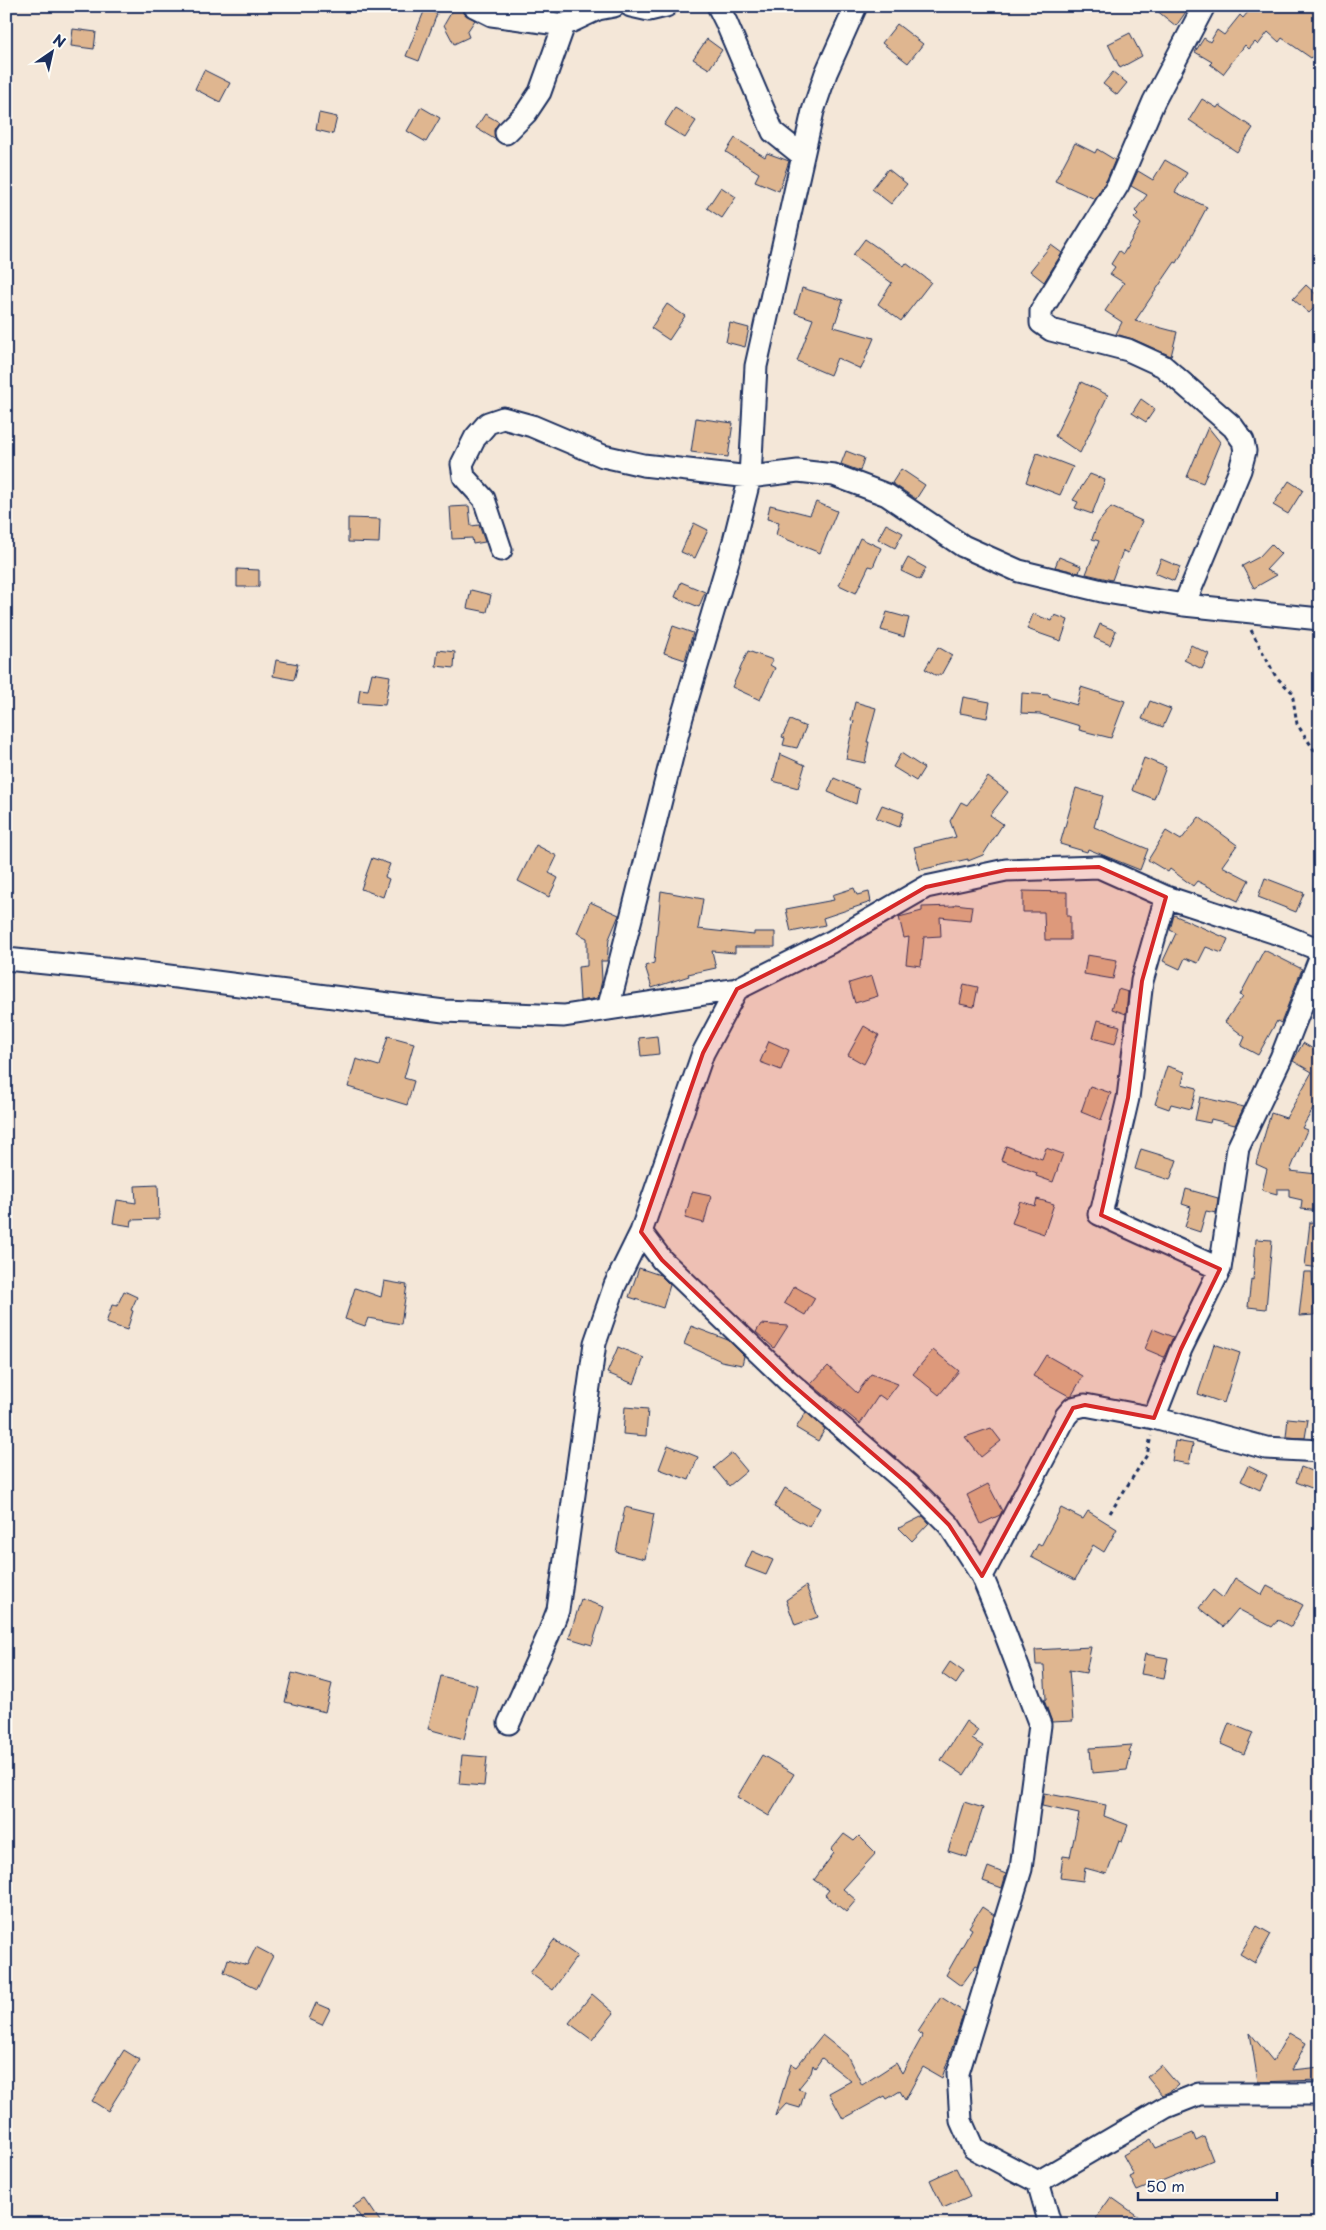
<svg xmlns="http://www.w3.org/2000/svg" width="1326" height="2230" viewBox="0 0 1326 2230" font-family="'Playpen Sans',sans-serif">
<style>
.building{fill:#dfb690;stroke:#1b2f5e}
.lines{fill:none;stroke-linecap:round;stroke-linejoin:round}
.minor-casing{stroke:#1b2f5e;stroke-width:25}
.path{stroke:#1b2f5e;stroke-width:3;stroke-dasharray:4 4;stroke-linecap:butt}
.minor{stroke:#fdfcf7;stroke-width:21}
.marked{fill:#d62828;fill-opacity:0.2;stroke:#d62828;stroke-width:4;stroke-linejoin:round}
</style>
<rect width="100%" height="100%" fill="#f4e7d8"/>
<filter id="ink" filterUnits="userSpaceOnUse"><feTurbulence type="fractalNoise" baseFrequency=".02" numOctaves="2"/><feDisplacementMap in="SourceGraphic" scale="10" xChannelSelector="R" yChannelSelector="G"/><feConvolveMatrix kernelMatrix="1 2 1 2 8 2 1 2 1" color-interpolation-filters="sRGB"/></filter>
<g filter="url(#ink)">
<!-- building -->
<path class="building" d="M 455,6 L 462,8 L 464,13 L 475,20 L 467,32 L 469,37 L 454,44 L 444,25 Z
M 1151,6 L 1190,6 L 1176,26 Z
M 1253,6 L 1320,6 L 1320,45 L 1311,58 L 1282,38 L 1279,42 L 1268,32 L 1258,45 L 1255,42 L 1249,49 L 1245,45 L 1223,74 L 1210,64 L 1212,62 L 1195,52 L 1204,38 L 1210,42 L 1217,30 L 1224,35 L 1240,15 L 1243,18 Z
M 425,9 L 437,14 L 419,61 L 406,56 Z
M 897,24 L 923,44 L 908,63 L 882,43 Z
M 73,29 L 96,32 L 94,49 L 71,46 Z
M 1130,33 L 1142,56 L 1120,68 L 1108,44 Z
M 707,39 L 722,50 L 709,69 L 693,59 Z
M 204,70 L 230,83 L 220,102 L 195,89 Z
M 1113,72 L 1127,83 L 1117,95 L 1103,84 Z
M 1202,99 L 1217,108 L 1219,105 L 1253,128 L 1237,152 L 1189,120 Z
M 421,107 L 440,118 L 426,142 L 407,131 Z
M 675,108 L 696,121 L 685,138 L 664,125 Z
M 319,113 L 337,117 L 333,134 L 316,130 Z
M 485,114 L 499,122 L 494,130 L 496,140 L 476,128 Z
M 735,138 L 765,157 L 767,153 L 789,161 L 779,191 L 755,181 L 759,173 L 726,152 Z
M 1075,143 L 1095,153 L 1097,149 L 1115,160 L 1107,179 L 1095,199 L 1055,181 Z
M 1165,160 L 1187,173 L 1175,192 L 1207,207 L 1177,263 L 1175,262 L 1135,321 L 1177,332 L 1171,356 L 1133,339 L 1116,334 L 1122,322 L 1105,311 L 1124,283 L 1110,274 L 1115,267 L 1111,264 L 1119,251 L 1123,254 L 1141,224 L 1134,218 L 1138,214 L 1135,211 L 1147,195 L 1131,186 L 1138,171 L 1153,180 Z
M 888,169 L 907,184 L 891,204 L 872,189 Z
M 721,187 L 736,197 L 722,218 L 707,208 Z
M 865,239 L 904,266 L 906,263 L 931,282 L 901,321 L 878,304 L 892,283 L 853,255 Z
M 1051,245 L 1062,253 L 1044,282 L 1030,271 Z
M 1306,285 L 1320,298 L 1320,302 L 1309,313 L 1293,299 Z
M 802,288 L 843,300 L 834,327 L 874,338 L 861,369 L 837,358 L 830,375 L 797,361 L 813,319 L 795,313 Z
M 667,304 L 685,316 L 669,340 L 651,328 Z
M 730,323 L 749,328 L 745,347 L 726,342 Z
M 1081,382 L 1108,395 L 1080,453 L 1055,436 Z
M 1141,399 L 1155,409 L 1146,422 L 1132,413 Z
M 696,418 L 733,423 L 728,457 L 691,452 Z
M 1208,427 L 1220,442 L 1203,483 L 1187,477 Z
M 846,451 L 864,458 L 860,471 L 841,464 Z
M 1037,453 L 1073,467 L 1060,495 L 1026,482 Z
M 901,469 L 925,485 L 916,499 L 892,483 Z
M 1090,474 L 1105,480 L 1092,514 L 1075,508 L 1078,502 L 1073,500 Z
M 1289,481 L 1303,490 L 1288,514 L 1273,505 Z
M 816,502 L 837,511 L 820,553 L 776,535 L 779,522 L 767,519 L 770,505 L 810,515 Z
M 469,506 L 471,526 L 479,525 L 485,542 L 473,544 L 472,538 L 452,539 L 450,507 Z
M 1111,507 L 1142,521 L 1128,553 L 1123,551 L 1112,580 L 1086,574 L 1099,541 L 1092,539 L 1098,523 Z
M 348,518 L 380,519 L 379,543 L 348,542 Z
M 694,523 L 708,530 L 695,558 L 681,552 Z
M 886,524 L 903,533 L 895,548 L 878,539 Z
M 860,538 L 881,548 L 873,567 L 869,566 L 856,593 L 839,585 Z
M 1271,544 L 1281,554 L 1266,570 L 1277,575 L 1254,588 L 1242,566 L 1259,557 Z
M 1059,557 L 1081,566 L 1079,573 L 1055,567 Z
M 908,558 L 926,568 L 920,580 L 901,571 Z
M 1161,559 L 1180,567 L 1174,581 L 1155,573 Z
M 237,569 L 259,570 L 259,587 L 237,587 Z
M 681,582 L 705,592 L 699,607 L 675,597 Z
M 471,590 L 491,595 L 487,612 L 467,608 Z
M 887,612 L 909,618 L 904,637 L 881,630 Z
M 1033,614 L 1052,621 L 1055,615 L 1068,620 L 1061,641 L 1027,629 Z
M 1100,624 L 1116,631 L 1110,645 L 1094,638 Z
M 673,626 L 693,633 L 685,660 L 664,653 Z
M 1191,645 L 1209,654 L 1202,669 L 1184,660 Z
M 938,647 L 952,655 L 941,675 L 935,675 L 925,669 Z
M 438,650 L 455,652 L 454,668 L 436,666 Z
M 748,651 L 773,660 L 770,665 L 775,668 L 760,700 L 732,687 Z
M 276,660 L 298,664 L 294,680 L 273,676 Z
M 372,673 L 390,676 L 385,705 L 358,703 L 360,689 L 368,690 Z
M 1081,687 L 1125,701 L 1111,738 L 1079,730 L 1080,726 L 1040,714 L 1021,713 L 1022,693 L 1049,695 L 1049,697 L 1077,705 Z
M 963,697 L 990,702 L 987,718 L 960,713 Z
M 1150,701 L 1171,709 L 1163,727 L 1142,719 Z
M 855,702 L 876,708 L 867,742 L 869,742 L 865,763 L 846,759 L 854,721 L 851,720 Z
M 790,720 L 806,727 L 797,748 L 783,745 L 785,738 L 782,737 Z
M 901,753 L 924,768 L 916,781 L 893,767 Z
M 780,754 L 805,765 L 798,788 L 773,781 Z
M 1144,758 L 1166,767 L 1154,799 L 1132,790 Z
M 988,777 L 1008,792 L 990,815 L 1003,824 L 983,855 L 968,861 L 968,859 L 920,870 L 914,847 L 956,837 L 950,821 L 961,802 L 967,805 Z
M 834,778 L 859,789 L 856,804 L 828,792 Z
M 1076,788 L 1103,796 L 1094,827 L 1148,849 L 1140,870 L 1088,849 L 1087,852 L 1060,844 Z
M 882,805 L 904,813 L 899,827 L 876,818 Z
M 1199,817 L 1237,845 L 1222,866 L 1249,880 L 1238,901 L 1197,881 L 1193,886 L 1170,869 L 1168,872 L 1148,860 L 1166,831 L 1181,840 Z
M 536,845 L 557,856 L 549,873 L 558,878 L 549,897 L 518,881 Z
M 372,858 L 390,864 L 385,877 L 389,879 L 383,897 L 361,889 Z
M 1265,878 L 1304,893 L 1296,912 L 1258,897 Z
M 854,888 L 857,895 L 869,892 L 871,902 L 823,918 L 825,925 L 791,932 L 786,909 L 834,900 L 832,895 Z
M 661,891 L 703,899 L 698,929 L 754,935 L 754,932 L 775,932 L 775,947 L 735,947 L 735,953 L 712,951 L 716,968 L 688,974 L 689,976 L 652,988 L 645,966 L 654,963 Z
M 1023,891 L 1067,892 L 1067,916 L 1070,916 L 1070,940 L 1045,940 L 1044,912 L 1023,912 Z
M 590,902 L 619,915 L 609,939 L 607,961 L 601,961 L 602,980 L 598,998 L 580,1001 L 578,967 L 587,966 L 587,938 L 577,933 Z
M 955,904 L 972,906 L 970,920 L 940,917 L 941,936 L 924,937 L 921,966 L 906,964 L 909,937 L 904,938 L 899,917 L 922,911 L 922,907 L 954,906 Z
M 1174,915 L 1228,939 L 1222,953 L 1206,947 L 1198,963 L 1185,958 L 1180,969 L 1163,961 L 1176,933 L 1170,930 Z
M 1264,950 L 1302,969 L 1281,1023 L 1277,1021 L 1258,1055 L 1241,1046 L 1245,1037 L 1225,1022 L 1243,996 L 1240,995 Z
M 1087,955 L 1117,960 L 1113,979 L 1084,974 Z
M 872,976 L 878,996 L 855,1003 L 849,983 Z
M 964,984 L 978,987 L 974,1007 L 960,1004 Z
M 1118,989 L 1128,992 L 1126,1014 L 1112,1009 Z
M 1098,1020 L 1120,1026 L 1115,1044 L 1093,1038 Z
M 864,1026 L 879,1035 L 864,1064 L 848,1055 Z
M 388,1036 L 414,1043 L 404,1078 L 414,1081 L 407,1105 L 348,1087 L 356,1059 L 379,1066 Z
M 657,1036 L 659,1054 L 641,1056 L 639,1038 Z
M 769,1041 L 789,1050 L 781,1070 L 760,1062 Z
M 1303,1043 L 1320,1053 L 1320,1097 L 1302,1128 L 1307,1130 L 1290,1171 L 1317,1174 L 1315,1187 L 1320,1187 L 1320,1211 L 1301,1209 L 1302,1200 L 1289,1197 L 1289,1189 L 1277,1189 L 1277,1194 L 1262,1190 L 1267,1169 L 1256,1164 L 1271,1113 L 1286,1118 L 1312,1072 L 1293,1061 Z
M 1167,1066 L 1185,1072 L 1182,1084 L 1197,1088 L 1191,1109 L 1171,1104 L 1169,1109 L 1155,1104 Z
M 1090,1086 L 1111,1093 L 1101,1120 L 1081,1112 Z
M 1200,1097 L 1244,1107 L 1235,1125 L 1211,1119 L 1210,1123 L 1195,1120 Z
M 1006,1146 L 1042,1159 L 1046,1148 L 1063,1154 L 1053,1182 L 1036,1176 L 1037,1173 L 1001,1160 Z
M 1141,1149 L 1177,1160 L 1170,1180 L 1135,1169 Z
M 158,1185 L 159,1219 L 132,1220 L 131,1226 L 113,1223 L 117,1200 L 136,1203 L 135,1186 Z
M 1186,1189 L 1218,1198 L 1216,1213 L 1206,1211 L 1200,1232 L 1185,1227 L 1191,1207 L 1182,1204 Z
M 692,1192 L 711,1196 L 704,1223 L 685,1218 Z
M 1037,1199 L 1054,1204 L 1044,1234 L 1012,1223 L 1020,1201 L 1035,1206 Z
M 1310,1222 L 1320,1223 L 1320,1268 L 1305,1266 Z
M 1256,1239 L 1272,1240 L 1266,1309 L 1248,1307 L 1251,1279 L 1253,1280 Z
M 639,1268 L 660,1275 L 670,1285 L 663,1308 L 629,1297 Z
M 1304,1272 L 1312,1272 L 1314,1315 L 1299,1316 Z
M 384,1281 L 407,1285 L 401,1324 L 368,1318 L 365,1326 L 345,1319 L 355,1288 L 381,1297 Z
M 794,1286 L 815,1298 L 805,1315 L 784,1303 Z
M 124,1291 L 137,1297 L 131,1310 L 133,1311 L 127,1330 L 106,1323 L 112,1305 L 117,1306 Z
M 761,1324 L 788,1326 L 774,1348 L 756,1332 Z
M 691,1326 L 728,1340 L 744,1356 L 742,1365 L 721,1361 L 684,1344 Z
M 1153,1329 L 1173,1337 L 1164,1357 L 1145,1349 Z
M 1214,1344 L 1240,1353 L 1224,1403 L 1198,1394 Z
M 618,1347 L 644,1358 L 634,1384 L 607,1373 Z
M 933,1350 L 959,1371 L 939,1395 L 913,1374 Z
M 1046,1355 L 1083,1376 L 1072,1395 L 1069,1396 L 1033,1376 Z
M 828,1366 L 857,1393 L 871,1374 L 898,1384 L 886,1400 L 879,1395 L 860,1424 L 811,1384 Z
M 625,1407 L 648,1409 L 646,1436 L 623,1434 Z
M 806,1412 L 825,1429 L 818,1441 L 796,1428 Z
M 1288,1418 L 1308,1420 L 1305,1438 L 1286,1437 Z
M 991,1428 L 1001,1441 L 981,1457 L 965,1437 Z
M 1175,1441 L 1193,1444 L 1189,1464 L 1172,1461 Z
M 668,1445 L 698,1457 L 689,1480 L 659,1469 Z
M 732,1453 L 747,1471 L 729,1486 L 714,1468 Z
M 1248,1466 L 1267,1475 L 1260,1490 L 1241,1481 Z
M 1301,1467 L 1319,1474 L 1314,1489 L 1296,1482 Z
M 988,1484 L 1002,1511 L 1000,1515 L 981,1524 L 967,1495 Z
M 785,1488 L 820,1508 L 809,1527 L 774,1507 Z
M 625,1507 L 654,1514 L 645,1559 L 616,1552 Z
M 1061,1508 L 1083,1519 L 1088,1511 L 1117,1529 L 1104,1552 L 1093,1545 L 1075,1580 L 1031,1557 L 1038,1544 L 1041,1546 Z
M 923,1516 L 929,1523 L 912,1541 L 899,1528 Z
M 752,1551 L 773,1560 L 766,1575 L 745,1567 Z
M 1235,1578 L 1262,1595 L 1267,1586 L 1303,1605 L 1291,1627 L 1278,1620 L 1272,1627 L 1238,1609 L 1223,1627 L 1199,1608 L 1213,1590 L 1223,1598 Z
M 806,1586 L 818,1617 L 795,1625 L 786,1600 Z
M 581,1599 L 604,1607 L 592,1645 L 569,1638 Z
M 1091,1647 L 1086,1673 L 1069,1670 L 1073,1721 L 1052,1722 L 1044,1700 L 1046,1699 L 1044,1665 L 1036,1665 L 1035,1650 Z
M 1145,1654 L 1168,1658 L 1164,1678 L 1141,1674 Z
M 950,1662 L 964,1672 L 956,1684 L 942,1674 Z
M 292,1673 L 332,1684 L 325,1712 L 285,1702 Z
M 441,1676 L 477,1685 L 464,1739 L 428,1729 Z
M 966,1721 L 978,1730 L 972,1739 L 983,1746 L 964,1775 L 941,1760 Z
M 1229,1723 L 1253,1733 L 1244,1754 L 1221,1744 Z
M 1132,1745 L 1129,1751 L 1131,1753 L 1127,1770 L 1092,1773 L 1090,1748 Z
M 462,1755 L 487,1757 L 484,1786 L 459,1784 Z
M 762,1755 L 794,1774 L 769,1816 L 737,1797 Z
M 1044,1793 L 1106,1805 L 1104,1816 L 1128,1825 L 1122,1842 L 1119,1841 L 1107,1874 L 1085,1868 L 1083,1881 L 1060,1878 L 1063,1856 L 1070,1857 L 1079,1814 L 1042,1806 Z
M 964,1802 L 983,1808 L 967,1857 L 948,1851 Z
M 844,1834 L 854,1841 L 859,1836 L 876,1853 L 843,1889 L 856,1900 L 846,1912 L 825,1895 L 829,1890 L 814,1880 L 834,1853 L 831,1850 Z
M 988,1867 L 1006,1874 L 1002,1888 L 983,1881 Z
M 982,1907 L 994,1915 L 978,1966 L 976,1965 L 961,1986 L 946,1975 L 972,1929 L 969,1927 Z
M 1257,1926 L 1271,1934 L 1255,1963 L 1240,1954 Z
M 554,1940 L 577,1956 L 553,1990 L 530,1973 Z
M 256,1947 L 273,1956 L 257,1988 L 224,1972 L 228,1959 L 247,1965 Z
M 592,1994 L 614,2013 L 592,2040 L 569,2023 Z
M 941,1997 L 964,2012 L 942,2078 L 923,2067 L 905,2100 L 900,2091 L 887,2099 L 885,2096 L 843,2119 L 829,2093 L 851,2081 L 822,2058 L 815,2068 L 813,2065 L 811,2073 L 798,2089 L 805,2091 L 800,2108 L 786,2104 L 775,2116 L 791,2064 L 796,2067 L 822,2035 L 847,2055 L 862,2085 L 896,2063 L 902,2073 L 923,2035 L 918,2032 Z
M 316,2003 L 330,2009 L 322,2025 L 309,2019 Z
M 1250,2033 L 1273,2061 L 1289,2033 L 1306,2043 L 1292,2070 L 1320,2067 L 1320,2080 L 1258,2082 Z
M 124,2050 L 140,2060 L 108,2111 L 92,2101 Z
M 1161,2065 L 1178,2085 L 1171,2091 L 1162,2095 L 1147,2077 Z
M 1193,2133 L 1196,2141 L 1204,2137 L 1213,2160 L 1137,2191 L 1130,2177 L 1134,2175 L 1123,2155 L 1151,2139 L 1156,2148 Z
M 956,2168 L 970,2196 L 943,2208 L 930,2180 Z
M 1111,2197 L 1149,2224 L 1103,2224 L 1096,2218 Z
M 365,2199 L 382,2224 L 372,2224 L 361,2218 L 353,2206 Z"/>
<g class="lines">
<!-- minor casing -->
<g class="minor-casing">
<path id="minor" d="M 474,6 L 492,15 L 564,25
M 631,6 L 649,10 L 666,6
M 718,6 L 726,22 L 773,132 L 803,156
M 506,133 L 526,113 L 540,92 L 564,25 L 598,9 L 614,6
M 501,550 L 484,499 L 464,477 L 462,464 L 475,438 L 488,423 L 503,418 L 532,426 L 603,456 L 643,465 L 750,477 L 798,471 L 834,475 L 887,495 L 963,546 L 1019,571 L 1106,592 L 1184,605 L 1320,619
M 1184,605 L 1240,470 L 1245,451 L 1243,441 L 1233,427 L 1163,366 L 1128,350 L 1051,330 L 1041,323 L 1041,311 L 1118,185 L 1154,101 L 1204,6
M 1166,897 L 1142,981 L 1128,1098 L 1101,1214 L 1099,1214 L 1220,1269
M 6,959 L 145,973 L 444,1011 L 564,1016 L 737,989 L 831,942 L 926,887 L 1006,870 L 1099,867 L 1166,897 L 1285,936 L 1320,950
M 737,989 L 703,1053 L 641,1232 L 662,1260 L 787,1380 L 909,1485 L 949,1525 L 982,1576 L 997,1612 L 1040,1725 L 1021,1869 L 958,2073 L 961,2121 L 973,2148 L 1038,2182 L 1050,2224
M 608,1009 L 682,717 L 734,541 L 750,477 L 756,366 L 813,111 L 826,73 L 856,6
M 1154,1418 L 1181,1349 L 1220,1269 L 1238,1148 L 1281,1058 L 1320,958
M 982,1576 L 1066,1416 L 1073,1408 L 1085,1405 L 1154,1418 L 1266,1448 L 1320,1451
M 509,1723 L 548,1636 L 558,1610 L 595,1343 L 615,1285 L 641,1232
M 1038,2182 L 1166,2107 L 1199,2094 L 1320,2094"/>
</g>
<!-- path -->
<path class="path" d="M 1251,630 L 1276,677 L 1292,692 L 1297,724 L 1320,759
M 1110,1513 L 1147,1455 L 1151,1436"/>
<!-- minor -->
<use href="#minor" class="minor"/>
</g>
</g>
<!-- marked area -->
<path class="marked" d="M 1099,867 L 1166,897 L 1142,981 L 1128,1098 L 1101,1215 L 1220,1269 L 1181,1349 L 1154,1418 L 1085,1405 L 1073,1408 L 982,1576 L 949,1525 L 909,1485 L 787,1380 L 662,1260 L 641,1232 L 703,1053 L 737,989 L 831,942 L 926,887 L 1006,870 Z"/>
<!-- margin -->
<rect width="1326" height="2230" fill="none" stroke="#fdfcf7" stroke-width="25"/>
<rect x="12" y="12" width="1301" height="2205" fill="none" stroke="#1b2f5e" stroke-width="2" filter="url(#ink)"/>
<!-- north arrow -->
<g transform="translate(52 52) rotate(34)" stroke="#fdfcf7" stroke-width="4" paint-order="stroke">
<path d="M0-4L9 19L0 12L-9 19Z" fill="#1b2f5e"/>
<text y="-8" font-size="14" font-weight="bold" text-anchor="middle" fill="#1b2f5e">N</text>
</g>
<!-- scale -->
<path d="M1138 2192v8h139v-8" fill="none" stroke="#1b2f5e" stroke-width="2.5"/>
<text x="1146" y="2192" font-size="15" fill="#1b2f5e" stroke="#fdfcf7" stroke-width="4" paint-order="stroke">50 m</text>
</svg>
